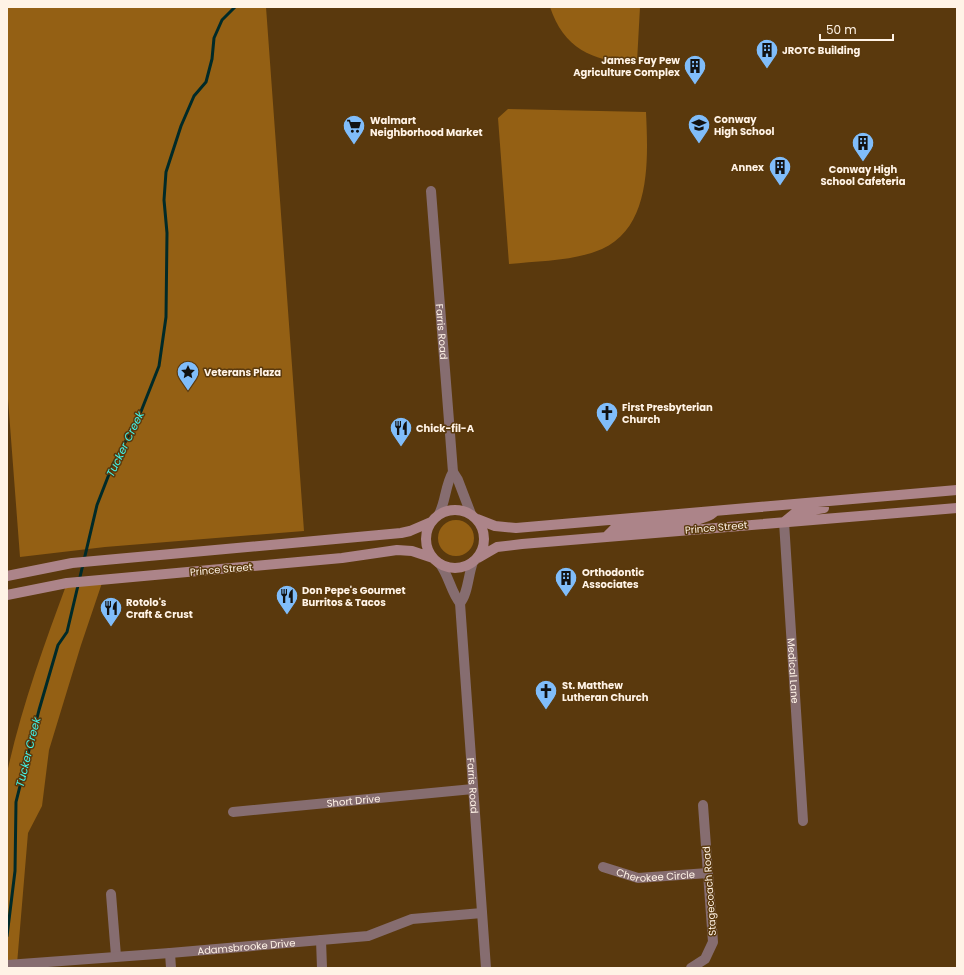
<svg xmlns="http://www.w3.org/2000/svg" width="964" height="975" viewBox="0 0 964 975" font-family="Poppins,sans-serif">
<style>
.green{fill:#946014}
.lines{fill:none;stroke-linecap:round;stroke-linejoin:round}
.stream{stroke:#002a28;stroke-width:3}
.minor{stroke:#866d70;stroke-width:10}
.tertiary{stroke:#866d70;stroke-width:10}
.secondary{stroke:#ac8489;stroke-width:10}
.labels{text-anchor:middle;stroke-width:3;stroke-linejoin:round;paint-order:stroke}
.poi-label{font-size:10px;font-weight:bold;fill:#fff3e6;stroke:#5a390d;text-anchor:start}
.street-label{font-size:10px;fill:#fff3e6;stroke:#5a390d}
.water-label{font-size:11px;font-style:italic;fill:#40f7ed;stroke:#5a390d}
</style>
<rect width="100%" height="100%" fill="#5a390d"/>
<!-- green -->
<path class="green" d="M 7,7 L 266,7 L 304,531 L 105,547 L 20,557 L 7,386 Z
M 550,7 L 640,7 L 637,62 C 594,63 564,49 550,7 Z
M 508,109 L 646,112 C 648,157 652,227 602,249 C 575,261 539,261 509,264 L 498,118 Z
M438 538a18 18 0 1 1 36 0a18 18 0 1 1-36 0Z
M 103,580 L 81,645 L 49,750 L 42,806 L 28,833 L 17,964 L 7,964 L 7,773 C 21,708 44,645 67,583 Z"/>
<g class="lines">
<!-- stream -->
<path class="stream" d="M 7,936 L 15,871 L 16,802 L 39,710 L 58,645 L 67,632 L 97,505 L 113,464 L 138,419 L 159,366 L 166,317 L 167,233 L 164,200 L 166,172 L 181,126 L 194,96 L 206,82 L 212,59 L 214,38 L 222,20 L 235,7"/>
<!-- minor -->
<g class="minor">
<path id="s1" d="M 431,191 L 453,472 L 458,480 L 471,514"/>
<path d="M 439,514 C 446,501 445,485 453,472"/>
<path id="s2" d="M 784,522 L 803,821"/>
<path id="s3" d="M 233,812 L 473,789"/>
<path id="s4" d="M 603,867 L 638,878 L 708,873"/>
<path d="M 111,894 L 116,956"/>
<path d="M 321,940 L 322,968"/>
<path d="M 170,953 L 171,968"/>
<path id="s5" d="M 7,965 L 170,953 L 368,936 L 412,919 L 482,913"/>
<path d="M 691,968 L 705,959 L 713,942 L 703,805"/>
</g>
<!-- tertiary -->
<g class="tertiary">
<path id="s6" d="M 440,564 C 449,576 451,592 460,603 L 486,968"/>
<path d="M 460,603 C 468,594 468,575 473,562"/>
</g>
<!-- secondary -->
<path class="secondary" d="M426 539a29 29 0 1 1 58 0a29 29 0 1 1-58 0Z
M 477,519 L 495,526 L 516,528 L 957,490
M 784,522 L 795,513 L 824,508
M 606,537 L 615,528 C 634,527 706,525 715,511
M 478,558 L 497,547 L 522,544 L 957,508
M 7,576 L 72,563 L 401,533 L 410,531 L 431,522
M 7,595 L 67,583 L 342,558 L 397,550 L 412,551 L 433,558"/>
</g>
<!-- icons -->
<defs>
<g id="building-pin" transform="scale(1.15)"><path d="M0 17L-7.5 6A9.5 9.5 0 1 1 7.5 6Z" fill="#80bdfa" stroke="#5a390d"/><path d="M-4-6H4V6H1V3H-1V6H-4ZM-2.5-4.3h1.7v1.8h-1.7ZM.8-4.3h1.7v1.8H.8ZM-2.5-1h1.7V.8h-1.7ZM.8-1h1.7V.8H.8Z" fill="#111"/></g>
<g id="school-pin" transform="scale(1.15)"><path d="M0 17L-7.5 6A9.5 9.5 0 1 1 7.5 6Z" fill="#80bdfa" stroke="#5a390d"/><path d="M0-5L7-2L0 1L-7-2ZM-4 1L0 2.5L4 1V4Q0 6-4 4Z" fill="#111"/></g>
<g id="supermarket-pin" transform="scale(1.15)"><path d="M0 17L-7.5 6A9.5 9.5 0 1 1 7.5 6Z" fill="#80bdfa" stroke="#5a390d"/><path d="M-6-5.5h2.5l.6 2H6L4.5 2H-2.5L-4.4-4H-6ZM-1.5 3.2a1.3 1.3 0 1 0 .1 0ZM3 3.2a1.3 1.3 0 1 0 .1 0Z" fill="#111"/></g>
<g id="sight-pin" transform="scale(1.15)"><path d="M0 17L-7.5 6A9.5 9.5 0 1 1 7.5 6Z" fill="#80bdfa" stroke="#5a390d"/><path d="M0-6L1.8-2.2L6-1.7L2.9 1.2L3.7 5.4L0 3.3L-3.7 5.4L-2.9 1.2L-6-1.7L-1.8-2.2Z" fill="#111"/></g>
<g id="church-pin" transform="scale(1.15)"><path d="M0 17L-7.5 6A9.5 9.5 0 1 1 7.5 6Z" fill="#80bdfa" stroke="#5a390d"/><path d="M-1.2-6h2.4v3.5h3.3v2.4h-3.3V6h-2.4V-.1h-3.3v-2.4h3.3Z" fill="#111"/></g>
<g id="restaurant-pin" transform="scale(1.15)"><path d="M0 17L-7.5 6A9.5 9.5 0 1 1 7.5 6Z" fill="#80bdfa" stroke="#5a390d"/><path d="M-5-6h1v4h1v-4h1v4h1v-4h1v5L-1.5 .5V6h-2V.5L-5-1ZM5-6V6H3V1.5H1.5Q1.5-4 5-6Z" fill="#111"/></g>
</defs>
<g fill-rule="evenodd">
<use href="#building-pin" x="767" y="50"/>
<use href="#building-pin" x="695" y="66"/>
<use href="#school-pin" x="699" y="125"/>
<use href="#supermarket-pin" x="354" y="126"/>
<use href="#building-pin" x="863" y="143"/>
<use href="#building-pin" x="780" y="167"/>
<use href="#sight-pin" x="188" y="372"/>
<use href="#church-pin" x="607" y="413"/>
<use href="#restaurant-pin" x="401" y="428"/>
<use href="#building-pin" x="566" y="578"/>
<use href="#restaurant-pin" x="287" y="596"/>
<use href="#restaurant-pin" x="111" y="608"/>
<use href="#church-pin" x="546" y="691"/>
</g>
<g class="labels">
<!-- poi labels -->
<g class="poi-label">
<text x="782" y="54">JROTC Building</text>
<text x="680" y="64" text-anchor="end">James Fay Pew<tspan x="680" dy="12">Agriculture Complex</tspan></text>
<text x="714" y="123">Conway<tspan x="714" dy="12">High School</tspan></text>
<text x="370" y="124">Walmart<tspan x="370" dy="12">Neighborhood Market</tspan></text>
<text x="764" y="171" text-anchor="end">Annex</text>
<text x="863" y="173" text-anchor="middle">Conway High<tspan x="863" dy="12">School Cafeteria</tspan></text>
<text x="204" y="376">Veterans Plaza</text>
<text x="622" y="411">First Presbyterian<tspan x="622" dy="12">Church</tspan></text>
<text x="416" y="432">Chick-fil-A</text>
<text x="582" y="576">Orthodontic<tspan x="582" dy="12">Associates</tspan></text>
<text x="302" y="594">Don Pepe's Gourmet<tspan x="302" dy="12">Burritos &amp; Tacos</tspan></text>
<text x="126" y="606">Rotolo's<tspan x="126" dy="12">Craft &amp; Crust</tspan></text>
<text x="562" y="689">St. Matthew<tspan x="562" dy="12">Lutheran Church</tspan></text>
</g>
<!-- street labels -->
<g class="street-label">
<text dy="4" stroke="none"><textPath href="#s1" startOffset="141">Farris Road</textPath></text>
<text transform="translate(716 527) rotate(-5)" y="4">Prince Street</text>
<text transform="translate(221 569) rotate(-5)" y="4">Prince Street</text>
<text dy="4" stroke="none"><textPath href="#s2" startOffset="149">Medical Lane</textPath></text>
<text dy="4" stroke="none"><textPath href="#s6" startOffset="227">Farris Road</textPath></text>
<text dy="4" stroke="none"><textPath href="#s3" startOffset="121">Short Drive</textPath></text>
<text dy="4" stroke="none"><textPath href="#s4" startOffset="54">Cherokee Circle</textPath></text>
<text transform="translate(709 891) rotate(-94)" y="4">Stagecoach Road</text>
<text dy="4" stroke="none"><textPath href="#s5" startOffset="240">Adamsbrooke Drive</textPath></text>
</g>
<!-- water labels -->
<g class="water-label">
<text transform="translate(125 444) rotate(-64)" y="4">Tucker Creek</text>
<text transform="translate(28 752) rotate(-76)" y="4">Tucker Creek</text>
</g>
</g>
<!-- border -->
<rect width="964" height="975" fill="none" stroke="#fff3e6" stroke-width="16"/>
<!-- scale -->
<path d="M820 34v6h73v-6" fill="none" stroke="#fff3e6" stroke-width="2"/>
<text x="826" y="34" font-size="12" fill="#fff3e6" stroke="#5a390d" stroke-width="3" paint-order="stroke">50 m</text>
</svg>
